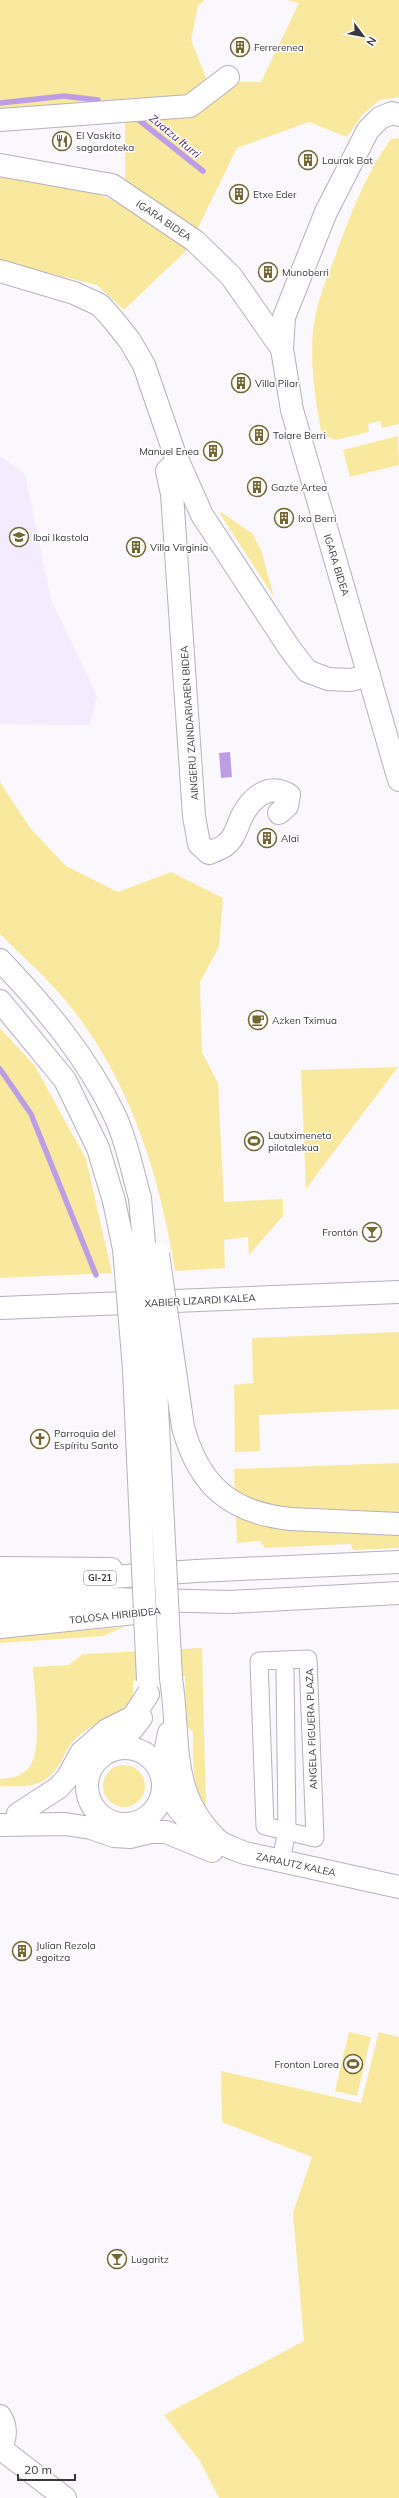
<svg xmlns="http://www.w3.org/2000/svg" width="399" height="2498" viewBox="0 0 399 2498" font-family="Mulish,sans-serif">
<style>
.built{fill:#f4ecfe}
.green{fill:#f9e99f}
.water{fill:#bd9de4}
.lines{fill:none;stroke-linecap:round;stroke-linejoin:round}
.stream{stroke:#bd9de4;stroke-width:5.5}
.pedestrian-casing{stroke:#b7b0bf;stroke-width:19}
.minor-casing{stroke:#b7b0bf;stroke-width:24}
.tertiary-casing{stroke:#b7b0bf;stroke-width:24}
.secondary-casing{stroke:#b7b0bf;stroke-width:24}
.primary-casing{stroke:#b7b0bf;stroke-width:24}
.motorway-casing{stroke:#b7b0bf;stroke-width:24}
.pedestrian{stroke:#fff;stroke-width:17}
.minor{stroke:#fff;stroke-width:22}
.tertiary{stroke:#fff;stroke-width:22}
.secondary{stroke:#fff;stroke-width:22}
.primary{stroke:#fff;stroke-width:22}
.motorway{stroke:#fff;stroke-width:22}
.motorway-bridge-casing{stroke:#b7b0bf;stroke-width:24;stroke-linecap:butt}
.motorway-bridge{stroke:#fff;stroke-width:22}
.labels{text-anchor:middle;stroke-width:3;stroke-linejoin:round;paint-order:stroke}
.shield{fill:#fff;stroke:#757478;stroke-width:1}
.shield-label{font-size:9px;font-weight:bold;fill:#3a383e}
.poi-label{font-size:10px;fill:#3a383e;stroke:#fff;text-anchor:start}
.street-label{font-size:10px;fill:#3a383e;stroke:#fff}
.water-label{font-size:11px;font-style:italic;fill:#481b6d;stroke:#fff}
</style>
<rect width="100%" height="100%" fill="#faf7fd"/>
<!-- built -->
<path class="built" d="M 0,456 L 25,474 L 51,600 L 97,696 L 90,725 L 0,724 Z"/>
<!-- green -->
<path class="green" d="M 0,0 L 204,0 L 198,6 L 191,40 L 208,82 L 261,82 L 299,3 L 286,0 L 399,0 L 399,97 L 380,100 L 363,114 L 347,137 L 309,122 L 237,148 L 196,232 L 125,184 L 125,106 L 0,111 Z
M 399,138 L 399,424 L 382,428 L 380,421 L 368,424 L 369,432 L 336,440 L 322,435 C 315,400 310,366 313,330 C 316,304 326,280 335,257 C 350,215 365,175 391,139 Z
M 0,177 L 88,190 L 134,209 L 189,248 L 124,310 L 97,285 L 0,261 Z
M 398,436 L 399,465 L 350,477 L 343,450 Z
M 221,512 L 253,534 L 262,553 L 274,597 L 220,514 Z
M 0,782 L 30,828 L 66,866 L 118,892 L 171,872 L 223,898 L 219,947 L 200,982 L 202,1052 L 218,1083 L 224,1202 L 283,1199 L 283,1216 L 249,1255 L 248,1237 L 224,1240 L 225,1268 L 175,1271 C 160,1175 129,1077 66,1001 C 46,977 22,956 0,934 Z
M 0,1028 L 35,1066 L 86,1159 L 112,1273 L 0,1278 Z
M 398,1067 L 306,1189 L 301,1070 Z
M 399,1332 L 399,1409 L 259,1415 L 260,1451 L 235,1452 L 234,1385 L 253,1383 L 252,1338 Z
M 399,1463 L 399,1548 L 353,1550 L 351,1544 L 265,1548 L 260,1541 L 237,1543 L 234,1469 Z
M 124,1627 L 103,1636 L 0,1643 L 0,1637 Z
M 202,1648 L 206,1808 C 191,1786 193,1759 193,1732 L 186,1726 L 185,1676 L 133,1681 L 133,1700 C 118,1715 99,1721 82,1733 C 72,1740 67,1749 62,1760 C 46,1788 30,1787 0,1786 L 0,1779 C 11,1778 19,1777 28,1769 C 44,1753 34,1690 33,1667 L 69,1665 L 83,1654 Z
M103 1786a21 21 0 1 1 42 0a21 21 0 1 1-42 0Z
M 349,2032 L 371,2037 L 357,2096 L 335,2091 Z
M 379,2032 L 399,2037 L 399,2498 L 219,2498 L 200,2461 L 164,2415 L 304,2341 L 293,2213 L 312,2157 L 222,2122 L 221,2071 L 361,2103 Z"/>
<!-- water -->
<path class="water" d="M 230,752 L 232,777 L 221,778 L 219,753 Z"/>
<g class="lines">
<!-- stream -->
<path class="stream" d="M 0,103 L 64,96 L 98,100
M 135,117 L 203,171
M 0,1069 L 31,1114 L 96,1275"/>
<!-- pedestrian casing -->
<g class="pedestrian-casing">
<path id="pedestrian" d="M 308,1659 L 315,1838 L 265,1826 L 259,1661 Z
M 281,1860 L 287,1831 L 285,1671"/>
</g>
<!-- minor casing -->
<g class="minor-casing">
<path id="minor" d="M 399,115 L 392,113 L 380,118 L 368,130 L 326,212 L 284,317 L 282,349 L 292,410 L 399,780
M 0,120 L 190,106 L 228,77
M 0,165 L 112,185 L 195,241 L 231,276 L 282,349
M 0,271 L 74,293 L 100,305 L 115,322 L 130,341 L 144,365 L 174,452 L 202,515 L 290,649 L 307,671 L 328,679 L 351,680 L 369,675
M 178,460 L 167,471 L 172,494 L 194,816 L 199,844 L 209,853 C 219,849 226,847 232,838 C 236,832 238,825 241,818 C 250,799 268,782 289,795 L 287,806 L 279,813
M 0,1308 L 399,1292
M 0,2416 C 6,2425 7,2438 0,2447
M 0,2448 L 65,2498"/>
</g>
<!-- tertiary casing -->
<g class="tertiary-casing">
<path id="tertiary" d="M87 1786a38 38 0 1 1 76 0a38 38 0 1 1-76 0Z
M 164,1785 C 181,1821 207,1840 245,1853 L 399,1887
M 0,1825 L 65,1824 L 91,1828 L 114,1836 L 130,1837 L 150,1832 L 166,1832 L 212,1851"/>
</g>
<!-- secondary casing -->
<g class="secondary-casing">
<path id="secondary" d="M 0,1568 L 111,1569
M 0,1627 L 164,1610"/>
</g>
<!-- primary casing -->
<g class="primary-casing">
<path id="primary" d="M 0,1585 L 196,1571 L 399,1562
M 0,1607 L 110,1599 L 230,1602 L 399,1593"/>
</g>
<!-- motorway casing -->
<g class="motorway-casing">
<path id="motorway" d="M 0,960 C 45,1007 87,1057 115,1116 C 127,1141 132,1171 140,1198
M 0,1001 L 65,1080 L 98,1148 L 114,1201
M 291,1519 L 399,1524
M 171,1678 C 181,1743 167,1797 223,1845
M 106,1752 L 125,1738 L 141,1718
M 161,1773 L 169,1733
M 18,1814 L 58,1788 L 68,1777 L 81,1753 L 107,1730 L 133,1717 L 148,1694"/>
</g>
<!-- pedestrian -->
<use href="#pedestrian" class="pedestrian"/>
<!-- minor -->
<use href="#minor" class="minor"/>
<!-- tertiary -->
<use href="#tertiary" class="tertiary"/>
<!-- secondary -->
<use href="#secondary" class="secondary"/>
<!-- primary -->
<use href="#primary" class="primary"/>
<!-- motorway -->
<use href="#motorway" class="motorway"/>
<!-- motorway-bridge casing -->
<g class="motorway-bridge-casing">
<path id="motorway-bridge" d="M 140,1198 L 155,1368 L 171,1678
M 114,1201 L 124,1249 L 134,1369 L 148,1680
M 158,1254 L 183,1427 C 199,1486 231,1513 291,1519"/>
</g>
<!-- motorway-bridge -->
<use href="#motorway-bridge" class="motorway-bridge"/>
</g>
<!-- icons -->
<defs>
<g id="building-ring" transform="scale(1)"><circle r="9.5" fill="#fff" stroke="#726633" stroke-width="1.5"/><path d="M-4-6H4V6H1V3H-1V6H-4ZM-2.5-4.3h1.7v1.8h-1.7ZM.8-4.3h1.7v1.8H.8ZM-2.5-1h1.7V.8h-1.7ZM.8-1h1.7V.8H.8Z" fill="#726633"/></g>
<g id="restaurant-ring" transform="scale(1)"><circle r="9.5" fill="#fff" stroke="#726633" stroke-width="1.5"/><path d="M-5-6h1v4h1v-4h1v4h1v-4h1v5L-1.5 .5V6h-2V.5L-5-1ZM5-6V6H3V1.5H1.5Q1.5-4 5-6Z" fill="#726633"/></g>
<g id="school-ring" transform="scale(1)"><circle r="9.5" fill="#fff" stroke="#726633" stroke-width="1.5"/><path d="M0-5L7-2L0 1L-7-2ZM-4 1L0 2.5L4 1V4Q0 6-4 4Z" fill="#726633"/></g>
<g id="cafe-ring" transform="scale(1)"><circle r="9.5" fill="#fff" stroke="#726633" stroke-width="1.5"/><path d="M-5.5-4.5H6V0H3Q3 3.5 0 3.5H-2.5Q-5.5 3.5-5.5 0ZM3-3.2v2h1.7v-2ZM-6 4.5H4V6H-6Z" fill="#726633"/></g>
<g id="stadium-ring" transform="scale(1)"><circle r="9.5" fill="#fff" stroke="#726633" stroke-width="1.5"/><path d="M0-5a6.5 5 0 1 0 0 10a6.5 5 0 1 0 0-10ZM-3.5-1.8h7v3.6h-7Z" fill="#726633"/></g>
<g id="bar-ring" transform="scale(1)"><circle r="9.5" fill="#fff" stroke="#726633" stroke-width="1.5"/><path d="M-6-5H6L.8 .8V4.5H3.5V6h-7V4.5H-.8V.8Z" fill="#726633"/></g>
<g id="church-ring" transform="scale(1)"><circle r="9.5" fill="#fff" stroke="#726633" stroke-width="1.5"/><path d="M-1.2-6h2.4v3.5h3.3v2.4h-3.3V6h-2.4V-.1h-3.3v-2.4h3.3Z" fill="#726633"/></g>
</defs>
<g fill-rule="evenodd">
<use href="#building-ring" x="240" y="47"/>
<use href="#restaurant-ring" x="62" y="141"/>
<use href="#building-ring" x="308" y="160"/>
<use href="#building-ring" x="239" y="194"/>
<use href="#building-ring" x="268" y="272"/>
<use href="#building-ring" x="241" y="383"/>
<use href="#building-ring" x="259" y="435"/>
<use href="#building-ring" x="213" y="451"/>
<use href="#building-ring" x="257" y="487"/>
<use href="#building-ring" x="284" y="518"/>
<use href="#school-ring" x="19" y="537"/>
<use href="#building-ring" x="136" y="547"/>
<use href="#building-ring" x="267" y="838"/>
<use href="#cafe-ring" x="258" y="1020"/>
<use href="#stadium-ring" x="254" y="1141"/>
<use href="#bar-ring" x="372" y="1232"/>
<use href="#church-ring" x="40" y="1439"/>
<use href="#building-ring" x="22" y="1951"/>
<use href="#stadium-ring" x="353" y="2064"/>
<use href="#bar-ring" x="117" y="2259"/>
</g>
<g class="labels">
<!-- shield labels -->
<rect class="shield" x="84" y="1571" width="32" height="14" rx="3"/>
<g class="shield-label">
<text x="100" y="1581">GI-21</text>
</g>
<!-- poi labels -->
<g class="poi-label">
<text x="254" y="51">Ferrerenea</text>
<text x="76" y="139">El Vaskito<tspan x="76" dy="12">sagardoteka</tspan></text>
<text x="322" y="164">Laurak Bat</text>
<text x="253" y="198">Etxe Eder</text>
<text x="282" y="276">Munoberri</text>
<text x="255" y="387">Villa Pilar</text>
<text x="273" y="439">Tolare Berri</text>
<text x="199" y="455" text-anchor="end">Manuel Enea</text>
<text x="271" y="491">Gazte Artea</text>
<text x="298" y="522">Ixa Berri</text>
<text x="33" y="541">Ibai Ikastola</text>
<text x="150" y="551">Villa Virginia</text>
<text x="281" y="842">Alai</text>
<text x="272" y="1024">Azken Tximua</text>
<text x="268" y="1139">Lautximeneta<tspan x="268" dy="12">pilotalekua</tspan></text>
<text x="358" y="1236" text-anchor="end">Frontón</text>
<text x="54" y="1437">Parroquia del<tspan x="54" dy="12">Espíritu Santo</tspan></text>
<text x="36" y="1949">Julian Rezola<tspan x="36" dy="12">egoitza</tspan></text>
<text x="339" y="2068" text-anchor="end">Fronton Lorea</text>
<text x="131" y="2263">Lugaritz</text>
</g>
<!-- street labels -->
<g class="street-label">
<text transform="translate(164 220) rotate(34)" y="4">IGARA BIDEA</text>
<text transform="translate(337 565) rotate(73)" y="4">IGARA BIDEA</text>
<text transform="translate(189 723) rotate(-94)" y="4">AINGERU ZAINDARIAREN BIDEA</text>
<text transform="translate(200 1300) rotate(-3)" y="4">XABIER LIZARDI KALEA</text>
<text transform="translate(115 1615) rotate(-6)" y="4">TOLOSA HIRIBIDEA</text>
<text transform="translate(311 1729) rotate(-92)" y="4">ANGELA FIGUERA PLAZA</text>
<text transform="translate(296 1864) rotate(12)" y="4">ZARAUTZ KALEA</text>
</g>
<!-- water labels -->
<g class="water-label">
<text transform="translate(175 136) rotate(39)" y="4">Zuatzu Iturri</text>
</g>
</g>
<!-- north arrow -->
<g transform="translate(363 36) rotate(122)" stroke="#ffffff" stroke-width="3" paint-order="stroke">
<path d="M0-3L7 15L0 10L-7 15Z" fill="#3a383e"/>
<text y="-6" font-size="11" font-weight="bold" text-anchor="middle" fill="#3a383e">N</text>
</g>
<!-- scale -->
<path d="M18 2474v6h57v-6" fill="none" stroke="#3a383e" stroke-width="2"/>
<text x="24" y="2474" font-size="12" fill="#3a383e" stroke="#ffffff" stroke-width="3" paint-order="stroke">20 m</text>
</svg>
